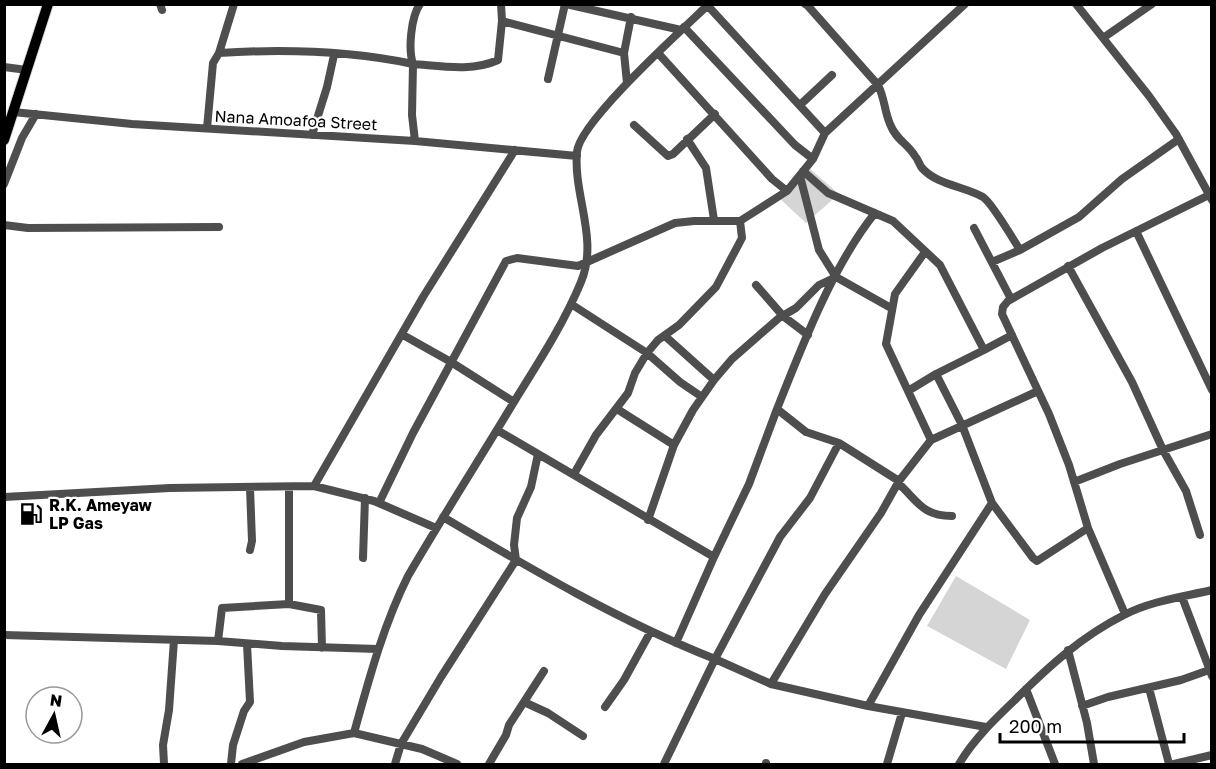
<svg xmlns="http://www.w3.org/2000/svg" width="1216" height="769" viewBox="0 0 1216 769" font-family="'Golos Text',sans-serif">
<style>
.green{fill:#d5d5d5}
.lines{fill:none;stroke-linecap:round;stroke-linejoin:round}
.highway-casing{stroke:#dbdbdb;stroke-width:12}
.minor{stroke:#4e4e4e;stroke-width:8}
.highway{stroke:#000;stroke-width:10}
.labels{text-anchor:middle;stroke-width:4.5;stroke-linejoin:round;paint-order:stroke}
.street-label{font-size:16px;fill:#000;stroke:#fff}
.poi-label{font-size:16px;font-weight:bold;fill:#000;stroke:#fff;text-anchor:start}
</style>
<rect width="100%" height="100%" fill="#fff"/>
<!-- green -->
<path class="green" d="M 809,168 L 839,194 L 806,223 L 778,197 Z
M 956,576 L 1030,620 L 1006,669 L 927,626 Z"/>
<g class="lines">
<!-- highway casing -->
<g class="highway-casing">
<path id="highway" d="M 4,140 L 48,4"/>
</g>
<!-- minor -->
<path class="minor" d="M 160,4 L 162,10
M 420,4 C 411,17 408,49 413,64 C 441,66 472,72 498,60 L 502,21 L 501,4
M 566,4 L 681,30
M 805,4 L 808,6 L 878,85 C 885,99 884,110 890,124 C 896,140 907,143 915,156 C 918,159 919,164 922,168 C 937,185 964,186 983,197 C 992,203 1013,239 1020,250
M 1076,4 L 1149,96 L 1176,134 L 1212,200
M 708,6 L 825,133
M 502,21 L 624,53
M 684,27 L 795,145 L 813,159
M 1103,38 L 1152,4
M 219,53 C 282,49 351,51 413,64 L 412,115 L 415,141
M 658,53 L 772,179 L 787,191
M 4,67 L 27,70
M 548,79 L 565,4
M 627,83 L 624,53 L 631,17
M 800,105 L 832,75
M 13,112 L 132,124 L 415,141 L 577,156
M 634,125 L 668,156 L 673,154 L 715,114
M 207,128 L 213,63 L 219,53 L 234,4
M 312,135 L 327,87 L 334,55
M 687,139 L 706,168 L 714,220
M 803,171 L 828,193 L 893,221 L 940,265 L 984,350 L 936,374 L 962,425 L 992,503 L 1033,558 L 1037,561 L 1088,528
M 800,176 L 819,250 L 836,277 L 891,308
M 4,184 L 22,138 L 36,114
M 4,225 L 28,228 L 219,227
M 974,228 L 1011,299
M 1136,231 L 1212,390
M 925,252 L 895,294 L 886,344 L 931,440 L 1038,391
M 992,262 L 1020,250 L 1079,217 L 1122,179 L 1179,139
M 1068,266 L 1132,382 L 1163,450 L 1186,491 L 1200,535
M 756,285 L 783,316 L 808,335
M 571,304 L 647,353 L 680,382 L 702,397
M 403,335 L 451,362 L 514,402
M 665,336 L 714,380
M 984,350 L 1012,335
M 908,391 L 936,374
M 617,409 L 674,445
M 497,430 L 714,557 L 676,643
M 839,443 L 806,432 L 777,409 C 802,346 833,265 875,213
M 574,474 L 596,435 L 628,393 L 635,373 L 647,353 L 658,340 L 679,325 L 716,287 L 742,238 L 740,221
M 899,481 L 881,513 L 825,594 L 771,684 L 868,706 L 919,615 L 992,503
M 1074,482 L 1120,464 L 1212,434
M 898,483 C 918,501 922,516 952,516
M 289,488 L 289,604
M 4,497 L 170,488 L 314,486
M 379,503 L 413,433 L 506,261 L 517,258 L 578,266 L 675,223 L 694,221 L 740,221 L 787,191 L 813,159 L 825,133 L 965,4
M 443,517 C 531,569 621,622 715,659 L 664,764
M 648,520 L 674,445 L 693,410 L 714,380 L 732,359 L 756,338 L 779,318 L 796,308 L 819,285 L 836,277
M 436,528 L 374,501 L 314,486 L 423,297 L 515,150
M 250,550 L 252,541 L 250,488
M 714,557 L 749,484 L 777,409
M 363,558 L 365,498
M 1182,597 L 1212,676
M 1125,614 L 1088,528 L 1069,465 L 1049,414 L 1002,314 L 1003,307 L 1008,301 L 1102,248 L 1209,195
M 4,635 L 218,641 L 282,646 L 378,649
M 218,641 L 222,608 L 289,604 L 321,610 L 322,648
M 1068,650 L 1087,723 L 1094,764
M 771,684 L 715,659 L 780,537 L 810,498 L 839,443 L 899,481 L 931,440
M 1149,688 L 1169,764
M 1026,689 L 1055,764
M 524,702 L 548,713 L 583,736
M 868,706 L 986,727
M 1082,706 L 1108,697 L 1181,680 L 1212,669
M 605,707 L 624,680 L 651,631
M 354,733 C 369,679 383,626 408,576 C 443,516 481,457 517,397 C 540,360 564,323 581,282 C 599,239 573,195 577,152 C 579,122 684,28 709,4
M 766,763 L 766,764
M 164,764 L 163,745 L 169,710 L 174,640
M 231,764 L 233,745 L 244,711 L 250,702 L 247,644
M 242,764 L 304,742 L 354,733 L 422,749 L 457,764
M 395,764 L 401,744 L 441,677 L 516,560 L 514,545 L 517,518 L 531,487 L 538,454
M 489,764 L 506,735 L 509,725 L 544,671
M 887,764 L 902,713
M 959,764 C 974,739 994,720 1016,699 C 1048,667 1082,636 1124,615 C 1151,601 1182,597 1212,590
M 1174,764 L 1212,755"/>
<!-- highway -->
<use href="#highway" class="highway"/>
</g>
<!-- icons -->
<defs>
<g id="fuel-bare" transform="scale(1.8)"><path d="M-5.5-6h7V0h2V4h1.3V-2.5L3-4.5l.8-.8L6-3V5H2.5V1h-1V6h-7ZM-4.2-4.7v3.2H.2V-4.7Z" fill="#000" stroke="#fff" stroke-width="2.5" paint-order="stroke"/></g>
</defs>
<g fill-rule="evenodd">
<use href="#fuel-bare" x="31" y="514"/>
</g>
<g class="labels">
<!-- street labels -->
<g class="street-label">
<text transform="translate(296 120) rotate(3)" y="6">Nana Amoafoa Street</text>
</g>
<!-- poi labels -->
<g class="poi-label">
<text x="49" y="511">R.K. Ameyaw<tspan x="49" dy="18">LP Gas</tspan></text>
</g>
</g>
<!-- border -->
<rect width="1216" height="769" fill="none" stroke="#000000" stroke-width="12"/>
<!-- north arrow -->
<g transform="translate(54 715) rotate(8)"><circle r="28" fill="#ffffff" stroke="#999999" stroke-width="1.5"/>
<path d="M0-4.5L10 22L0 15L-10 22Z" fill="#000000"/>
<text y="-9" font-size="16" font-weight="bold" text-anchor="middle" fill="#000000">N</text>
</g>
<!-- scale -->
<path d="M1000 733v9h184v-9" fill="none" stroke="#000000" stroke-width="3"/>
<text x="1009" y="733" font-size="18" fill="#000000" stroke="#ffffff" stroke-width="4.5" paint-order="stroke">200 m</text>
</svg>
